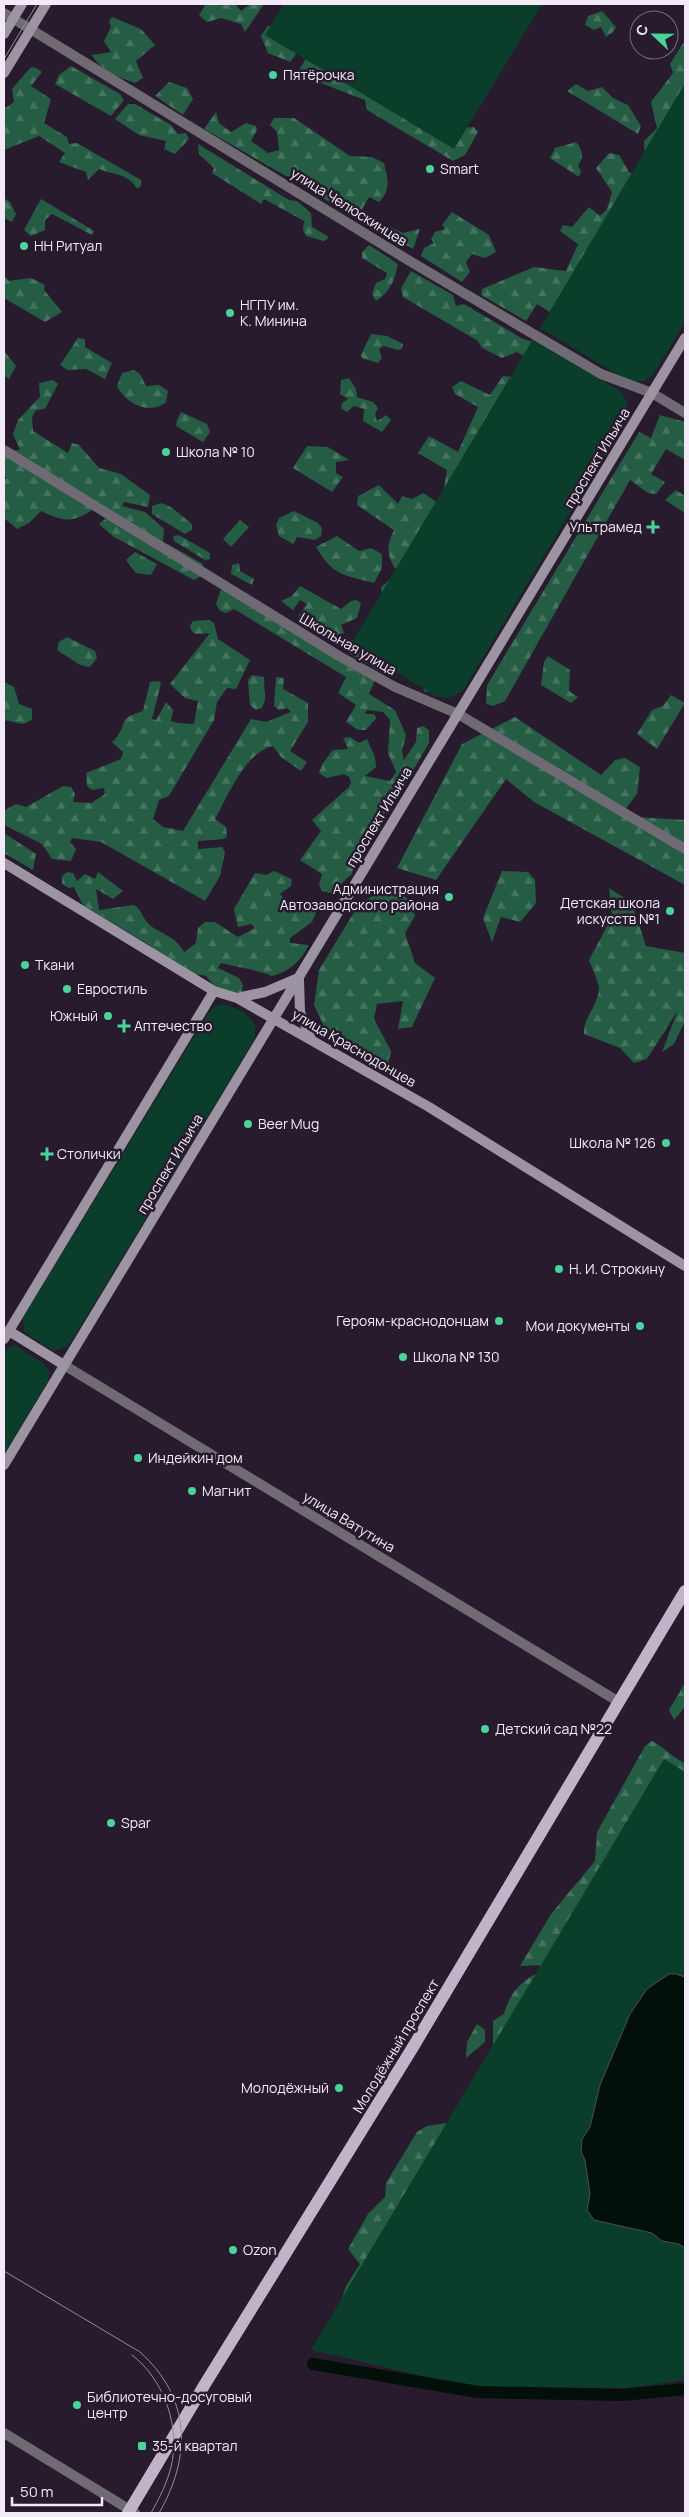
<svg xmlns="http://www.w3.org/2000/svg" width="689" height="2517" viewBox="0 0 689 2517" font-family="Manrope,sans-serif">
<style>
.forest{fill:url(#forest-firs)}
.green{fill:#0b3e2a}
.water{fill:#030f09;stroke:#4b5150}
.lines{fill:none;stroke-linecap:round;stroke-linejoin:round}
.canal{stroke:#030f09;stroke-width:12}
.street{stroke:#706a74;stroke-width:10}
.secondary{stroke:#9d94a3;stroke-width:10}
.primary{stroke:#c1b4c9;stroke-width:12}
.tram{stroke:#958b9a;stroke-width:1}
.poi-dot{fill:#4ad49c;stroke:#271b2d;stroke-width:2}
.labels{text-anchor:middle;stroke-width:5;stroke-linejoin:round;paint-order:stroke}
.poi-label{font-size:14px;fill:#f2eaf7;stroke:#271b2d;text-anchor:start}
.street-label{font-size:14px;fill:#f2eaf7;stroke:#271b2d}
</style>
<defs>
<pattern id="forest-firs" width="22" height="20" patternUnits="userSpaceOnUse" patternTransform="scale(1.25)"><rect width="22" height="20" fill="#255c44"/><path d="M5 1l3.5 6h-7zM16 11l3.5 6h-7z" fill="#457460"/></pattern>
</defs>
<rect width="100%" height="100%" fill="#271b2d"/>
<!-- forest -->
<path class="forest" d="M 206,4 L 235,4 L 241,11 L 250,4 L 264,4 L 245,32 L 241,24 L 221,18 L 207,22 L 199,15 Z
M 602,11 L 616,27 L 613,32 L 606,37 L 601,27 L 594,30 L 585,25 L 588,16 Z
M 112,17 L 141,29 L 155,45 L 136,61 L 143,78 L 135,83 C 120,78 100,70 92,55 L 111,52 L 104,41 L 111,27 L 109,21 Z
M 268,26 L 285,29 L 302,46 L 290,62 L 268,53 L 261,36 Z
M 685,40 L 685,165 L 645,159 L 644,141 L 657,128 L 651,102 L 673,73 L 670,64 Z
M 308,55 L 461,128 L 474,127 L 478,132 L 465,155 L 453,161 L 367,110 L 365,100 L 305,77 L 299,70 Z
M 71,66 L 120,94 L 124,100 L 111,116 L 55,84 L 59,75 Z
M 31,67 L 36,68 L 42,72 L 31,86 L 51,99 L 44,123 L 67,137 L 69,144 L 77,143 L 141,180 L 141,186 L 137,189 C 129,173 113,175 99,169 L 88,180 L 86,172 L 59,162 L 65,153 L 39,136 L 4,150 L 4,109 L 14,102 L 12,89 Z
M 169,82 L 187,88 L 193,99 L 183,115 L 155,96 Z
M 576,84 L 588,91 L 602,87 L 613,98 L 628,105 L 641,126 L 638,134 L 567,91 Z
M 128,104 L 135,104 L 171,125 L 178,134 L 186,133 L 189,139 L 175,154 L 164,149 L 166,141 L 139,135 L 115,119 Z
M 216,112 L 219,123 L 231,132 L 246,123 L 256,126 L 257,130 L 251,141 L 268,153 L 279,150 L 277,132 L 270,125 L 274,118 L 294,118 L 350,156 L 372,157 L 384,163 C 388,179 391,190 379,202 L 369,197 L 360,213 L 403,233 L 420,229 L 413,249 L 310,191 L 302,178 L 286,176 L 204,129 Z
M 576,142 C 583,151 584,156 578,166 L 581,171 L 579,177 L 550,158 L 555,148 Z
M 198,144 L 289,200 L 297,201 L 311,213 L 312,227 L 329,237 L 324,241 L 306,236 L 303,230 L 304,221 L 264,199 L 261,204 L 212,173 L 214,168 L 199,154 Z
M 609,153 L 619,155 L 629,172 L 641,178 L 566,322 L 537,304 L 526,321 L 481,295 L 482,289 L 534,267 L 566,271 L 578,244 L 560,231 L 563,225 L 572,227 L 589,207 L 600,216 L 607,209 L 612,192 L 596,168 Z
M 4,198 L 10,202 L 16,214 L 12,222 L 4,218 Z
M 41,199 L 94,231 L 92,235 L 52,214 L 45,220 L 45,230 L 31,236 L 24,230 Z
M 452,212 L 489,235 L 496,252 L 485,258 L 472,254 L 466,262 L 470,272 L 462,282 L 421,256 L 424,248 L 434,243 L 431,239 L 435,232 L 445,229 L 442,225 Z
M 369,245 L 398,264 C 395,280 390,292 376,301 L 372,294 L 376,283 L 385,279 L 387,273 L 362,258 L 362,252 Z
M 411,271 L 453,295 L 456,306 L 464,304 L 523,339 L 533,342 L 436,692 L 425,692 L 421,685 L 470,493 L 444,488 L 447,470 L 418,453 L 429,436 L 458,452 L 478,407 L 455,394 L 452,387 L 461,381 L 490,395 L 503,376 L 512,377 L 525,357 L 517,352 L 502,358 L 482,348 L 478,341 L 403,297 L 401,288 Z
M 4,276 L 9,281 L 31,278 L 45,285 L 44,290 L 62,312 L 45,322 L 4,298 Z
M 371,334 L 387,336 L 403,344 L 402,349 L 398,350 L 384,346 L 379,349 L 382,358 L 378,363 L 362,358 L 361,355 Z
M 78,338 L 85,339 L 85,347 L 112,363 L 105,379 L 86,369 L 67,370 L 60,365 Z
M 4,351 L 16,366 L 9,379 L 4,375 Z
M 134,370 L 140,374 L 146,386 L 159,385 L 168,391 L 166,402 C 150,416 125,403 117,386 L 122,373 Z
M 349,378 L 356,389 L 357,397 L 373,402 L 378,408 L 375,414 L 377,421 L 386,415 L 391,420 L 382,432 L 363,421 L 364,409 L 354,406 L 347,412 L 341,408 L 342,403 L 348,399 L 340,394 L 341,380 Z
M 53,380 L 58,384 L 45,409 L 36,410 L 32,417 L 33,431 L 68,453 L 72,443 L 79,445 L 99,468 L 121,474 L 150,495 L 148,507 L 124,502 L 122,506 L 145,512 L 164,529 L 163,544 L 99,506 C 73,522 69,524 41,511 L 29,523 L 17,529 L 4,518 L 4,480 L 7,478 L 4,475 L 4,454 L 5,451 L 20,450 L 13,434 L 18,420 L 40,397 L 39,383 Z
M 181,412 L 207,424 L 210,432 L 203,442 L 176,426 L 177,420 Z
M 660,415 L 685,422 L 685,460 L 666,449 L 651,474 L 665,482 L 656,494 L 648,493 L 630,480 L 505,701 L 493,706 L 486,704 L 487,685 L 639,432 L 651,438 Z
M 307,446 L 328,447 L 349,460 L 336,462 L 336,473 L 343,477 L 332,492 L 293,468 Z
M 379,485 L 398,504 L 402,496 L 412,499 L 423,493 L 440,504 L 397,668 L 386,675 L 347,652 L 346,644 L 352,640 L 362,643 L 383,605 L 381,587 L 398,573 C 387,556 385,548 394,530 L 357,505 L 358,496 Z
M 676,490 L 685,496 L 685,513 L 665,500 Z
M 161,503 L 171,507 L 192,524 L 192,530 L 185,534 L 152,514 L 152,506 Z
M 294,511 L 318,523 L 322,528 L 321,536 L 315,540 L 297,537 L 293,544 L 279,536 L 276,525 L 279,518 Z
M 105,519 L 120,521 L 163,548 L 168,544 L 203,564 L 201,576 L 194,580 L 114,537 L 99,524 Z
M 240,520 L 249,527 L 231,547 L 223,539 Z
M 179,535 L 210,553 L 210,559 L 205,560 L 174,541 L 173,536 Z
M 337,536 L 359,551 L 371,548 L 382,554 L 382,568 L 374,583 C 344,575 333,576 316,547 Z
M 135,552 L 157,564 L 151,575 L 136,573 L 126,560 Z
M 239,563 L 240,571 L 254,579 L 252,585 L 231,574 L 232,565 Z
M 300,586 L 341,609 L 351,601 L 357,600 L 361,604 L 357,618 L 341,625 L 344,633 C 321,641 314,631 298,616 L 307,604 L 300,600 L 293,610 L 281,601 L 292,596 Z
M 225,588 L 376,678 L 369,694 L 395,710 L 406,735 L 402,751 L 404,760 L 416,742 L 417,728 L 423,726 L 429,730 L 429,743 L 390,810 L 385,812 L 354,864 L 352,874 L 331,893 L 322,891 L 319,885 L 322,874 L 300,860 L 321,831 L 312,820 L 349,787 L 351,782 L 349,777 L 344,774 L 327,778 L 319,773 L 323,763 L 333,750 L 348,749 L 343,738 L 350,737 L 359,743 L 367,739 L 375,757 L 376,767 L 365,776 L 390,781 L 396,772 L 388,753 L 390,720 L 383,712 L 367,710 L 365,714 L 374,714 L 376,718 L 366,730 L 358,730 L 346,722 L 356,705 L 338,693 L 346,677 L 234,609 L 226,613 L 220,611 L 216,604 L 221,589 Z
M 209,620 L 214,623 L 218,639 L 250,660 L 236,689 L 227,688 L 217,702 L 214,720 L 169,796 L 159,800 L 153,819 L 163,827 L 183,831 L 251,719 L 266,722 L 291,712 L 287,708 L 279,710 L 274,706 L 276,677 L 284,678 L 283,689 L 308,703 L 308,722 L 290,751 L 307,762 L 301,771 L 281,757 L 273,746 C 245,752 228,796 215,819 L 226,827 L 227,836 L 224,839 L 198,841 L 198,849 L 222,847 L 225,852 L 220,876 L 205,901 L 101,842 L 72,838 L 70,842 L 76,849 L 71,861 L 52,859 L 42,844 L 4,825 L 5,810 L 16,804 L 26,807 L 63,786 L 71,787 L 75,794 L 73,802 L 91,803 L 105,794 L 104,788 L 92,790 L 87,786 L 86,773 L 121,759 L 123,752 L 112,742 C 131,725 113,720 143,711 L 150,682 L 159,681 L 161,684 L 152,719 L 156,720 L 166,702 L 173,710 L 171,721 L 178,723 L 194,724 L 198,701 L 185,698 L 170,684 L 210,633 L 196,634 L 192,632 L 190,626 L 193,621 Z
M 67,637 L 95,651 L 97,658 L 90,667 L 80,665 L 57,650 L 59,642 Z
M 548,656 L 570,670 L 569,691 L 578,697 L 571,703 L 541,685 L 544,662 Z
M 252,675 L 264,677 L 265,700 L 262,708 L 256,710 L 250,705 L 248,680 Z
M 4,682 L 14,687 L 19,704 L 32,709 L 32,720 L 23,724 L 4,720 Z
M 671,695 L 685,703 L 657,749 L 637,734 L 652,710 L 663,706 Z
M 515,717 L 601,775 L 615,760 L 625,758 L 640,767 L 637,794 L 620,816 L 685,820 L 685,885 L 534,802 L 506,779 L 436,880 L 397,868 L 462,744 Z
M 4,833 L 36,854 L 33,870 L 4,853 Z
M 274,871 L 292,879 L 291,886 L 280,894 L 290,907 L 304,901 L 318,909 L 312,922 L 290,938 L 290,943 L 309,945 C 300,962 290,971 272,976 C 255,969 239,968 221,963 L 218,968 L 239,978 L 243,985 L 242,992 C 225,994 216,989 206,976 L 195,974 L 163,958 L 151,946 L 83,905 L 74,887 L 69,888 L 62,884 L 62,876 L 67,872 L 73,873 L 77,881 L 85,874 L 95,879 L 98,872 L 123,891 L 113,899 L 96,889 L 99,910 L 134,905 C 142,910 141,914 146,921 C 156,934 174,933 184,952 L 196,943 L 198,928 L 205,922 L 215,922 L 238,937 L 255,928 L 251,924 L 238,927 L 234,909 L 255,873 L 266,875 Z
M 502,871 L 528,872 L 535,880 L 536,903 L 520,922 L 501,917 L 492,942 L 483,918 Z
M 387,888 L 409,899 L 415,916 L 405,933 L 415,963 L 435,978 L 412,1027 L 398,1029 L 403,1001 L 377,1004 L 374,1019 L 391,1051 L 387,1069 L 327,1033 L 314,1005 L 319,970 L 359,904 Z
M 609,888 L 632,903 L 646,946 L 685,953 L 685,1021 L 674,1044 L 662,1052 L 678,1010 L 647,1059 L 634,1063 L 620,1048 L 584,1034 C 583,1018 597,1007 599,990 C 599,981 592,969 589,960 L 612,917 Z
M 685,1683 L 685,1707 L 674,1720 L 669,1710 Z
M 652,1741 C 664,1747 673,1758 685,1763 L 685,1778 L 493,2048 L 493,2021 L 504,2014 C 509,1995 520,1981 538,1973 L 540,1965 L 520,1966 L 551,1914 L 595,1861 L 597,1832 L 645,1746 Z
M 477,2024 L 485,2030 L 485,2042 L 466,2058 L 467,2042 Z
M 446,2123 L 452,2132 L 330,2335 L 346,2286 L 360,2264 L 348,2249 L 368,2214 L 385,2197 L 386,2183 L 417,2132 L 427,2126 Z"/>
<!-- green -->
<path class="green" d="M 284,4 L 542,4 L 454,149 L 265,35 Z
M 685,83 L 685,322 L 653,375 L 644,381 L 628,381 L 540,328 Z
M 533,339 L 620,391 C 628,401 629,406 627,418 L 464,689 C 454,697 448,700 435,696 L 351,644 Z
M 223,1004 C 241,1009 261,1019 254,1040 L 72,1340 L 66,1347 L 54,1351 L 24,1332 L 23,1318 L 209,1012 L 216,1006 Z
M 15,1345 L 43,1363 L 50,1373 L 48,1381 L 4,1454 L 4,1350 Z
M 664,1759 L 685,1772 L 685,2380 L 626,2388 L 484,2387 L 427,2377 L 311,2350 Z"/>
<!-- water -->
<path class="water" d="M 669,1974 L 676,1974 L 685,1977 L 685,2248 L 679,2244 L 662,2241 L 652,2233 L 594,2220 L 587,2210 L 590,2194 L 585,2160 L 581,2152 L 582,2139 L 590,2127 L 600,2085 L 630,2014 L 647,1989 Z"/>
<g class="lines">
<!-- canal -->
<path class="canal" d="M 313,2364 L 478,2392 L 622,2395 L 685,2389"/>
<!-- street -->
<path class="street" d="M 4,13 L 413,263 L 601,374 L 652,393 L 685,413
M 4,450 L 339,656 L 395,687 L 458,714 L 685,849
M 64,1365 L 619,1702
M 4,2433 L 135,2513"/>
<!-- secondary -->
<path class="secondary" d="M 4,34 L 22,4
M 4,73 L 46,4
M 4,863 L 214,991 L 237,998 L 429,1107 L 685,1266
M 299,980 L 300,1012 L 311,1039
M 237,998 L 265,992 L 298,978
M 9,1331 L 64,1365
M 4,1339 L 214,991
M 4,1465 L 685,338"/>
<!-- primary -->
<path class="primary" d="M 128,2513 L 205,2384 L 413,2047 L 685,1591"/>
<!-- tram -->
<path class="tram" d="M 4,59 L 37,4
M 4,2271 L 140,2352 C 191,2398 192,2456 159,2513
M 132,2355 C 164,2379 181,2428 171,2467 C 167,2483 159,2499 151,2513"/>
</g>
<!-- markers -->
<g class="poi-dot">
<circle cx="273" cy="75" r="5"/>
<circle cx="430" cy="169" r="5"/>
<circle cx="24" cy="246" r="5"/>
<circle cx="230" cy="313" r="5"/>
<circle cx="166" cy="452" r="5"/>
<path d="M650.5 519.5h5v5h5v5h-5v5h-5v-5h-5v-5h5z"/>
<circle cx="449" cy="897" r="5"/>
<circle cx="670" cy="911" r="5"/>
<circle cx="25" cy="965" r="5"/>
<circle cx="67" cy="989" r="5"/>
<circle cx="108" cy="1016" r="5"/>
<path d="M121.5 1018.5h5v5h5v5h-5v5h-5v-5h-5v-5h5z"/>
<circle cx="248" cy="1124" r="5"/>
<circle cx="666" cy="1143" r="5"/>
<path d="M44.5 1146.5h5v5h5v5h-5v5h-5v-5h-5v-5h5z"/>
<circle cx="559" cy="1269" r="5"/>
<circle cx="499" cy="1321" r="5"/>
<circle cx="640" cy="1326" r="5"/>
<circle cx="403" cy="1357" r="5"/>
<circle cx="138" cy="1458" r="5"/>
<circle cx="192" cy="1491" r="5"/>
<circle cx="485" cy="1729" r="5"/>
<circle cx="111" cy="1823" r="5"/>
<circle cx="339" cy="2088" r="5"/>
<circle cx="233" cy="2250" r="5"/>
<circle cx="77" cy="2405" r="5"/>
<rect x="137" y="2441" width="10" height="10" rx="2.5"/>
</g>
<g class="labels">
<!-- poi labels -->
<g class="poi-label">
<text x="283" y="80">Пятёрочка</text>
<text x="440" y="174">Smart</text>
<text x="34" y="251">НН Ритуал</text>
<text x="240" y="310">НГПУ им.<tspan x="240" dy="16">К. Минина</tspan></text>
<text x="176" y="457">Школа № 10</text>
<text x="642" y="532" text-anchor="end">Ультрамед</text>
<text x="439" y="894" text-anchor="end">Администрация<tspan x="439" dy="16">Автозаводского района</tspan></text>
<text x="660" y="908" text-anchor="end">Детская школа<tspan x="660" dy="16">искусств №1</tspan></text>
<text x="35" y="970">Ткани</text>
<text x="77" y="994">Евростиль</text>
<text x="98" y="1021" text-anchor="end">Южный</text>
<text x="134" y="1031">Аптечество</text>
<text x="258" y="1129">Beer Mug</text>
<text x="656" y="1148" text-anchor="end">Школа № 126</text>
<text x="57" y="1159">Столички</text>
<text x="569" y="1274">Н. И. Строкину</text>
<text x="489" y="1326" text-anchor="end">Героям-краснодонцам</text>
<text x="630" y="1331" text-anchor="end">Мои документы</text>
<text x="413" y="1362">Школа № 130</text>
<text x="148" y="1463">Индейкин дом</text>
<text x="202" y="1496">Магнит</text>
<text x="495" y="1734">Детский сад №22</text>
<text x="121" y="1828">Spar</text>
<text x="329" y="2093" text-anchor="end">Молодёжный</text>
<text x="243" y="2255">Ozon</text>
<text x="87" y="2402">Библиотечно-досуговый<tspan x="87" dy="16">центр</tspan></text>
<text x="152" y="2451">35-й квартал</text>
</g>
<!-- street labels -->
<g class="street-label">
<text transform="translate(349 207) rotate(32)" y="5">улица Челюскинцев</text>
<text transform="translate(597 458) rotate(-59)" y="5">проспект Ильича</text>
<text transform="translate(348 644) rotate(30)" y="5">Школьная улица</text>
<text transform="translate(379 817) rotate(-59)" y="5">проспект Ильича</text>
<text transform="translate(354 1048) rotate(30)" y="5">улица Краснодонцев</text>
<text transform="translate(170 1164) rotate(-59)" y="5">проспект Ильича</text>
<text transform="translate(349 1522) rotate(31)" y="5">улица Ватутина</text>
<text transform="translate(396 2046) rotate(-59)" y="5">Молодёжный проспект</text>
</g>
</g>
<!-- border -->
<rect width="689" height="2517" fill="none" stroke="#f2eaf7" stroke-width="10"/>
<!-- north arrow -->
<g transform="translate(654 35) rotate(292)"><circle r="24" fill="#271b2d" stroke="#786e7e"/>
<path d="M0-4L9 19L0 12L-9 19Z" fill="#4ad49c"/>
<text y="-8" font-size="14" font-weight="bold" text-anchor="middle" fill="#f2eaf7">С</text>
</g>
<!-- scale -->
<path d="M12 2497v8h90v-8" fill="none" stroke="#f2eaf7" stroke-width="2.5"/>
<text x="20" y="2497" font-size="15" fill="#f2eaf7" stroke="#271b2d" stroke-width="4" paint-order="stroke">50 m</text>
</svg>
